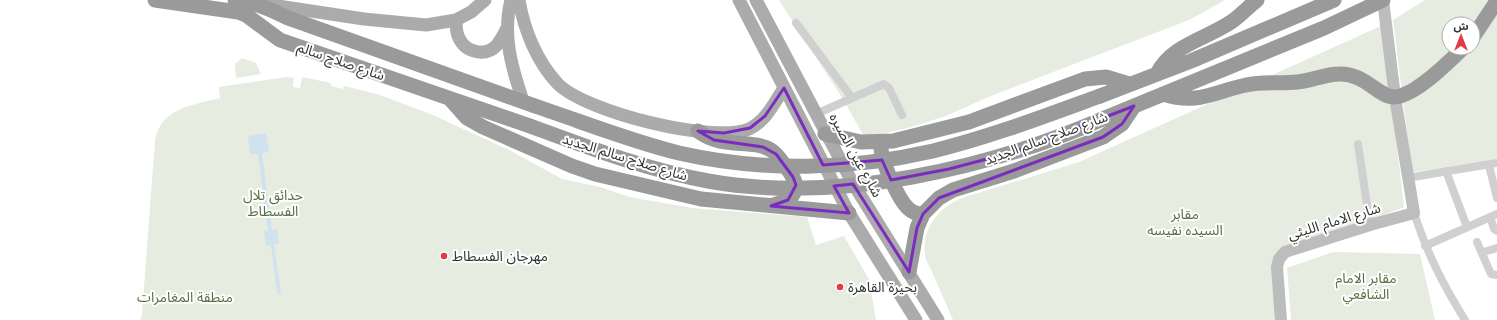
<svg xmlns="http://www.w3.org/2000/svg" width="1497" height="320" viewBox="0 0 1497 320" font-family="Poppins,'Noto Sans Arabic',sans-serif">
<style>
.green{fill:#e6ecdf;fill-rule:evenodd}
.water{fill:#cfe2ee}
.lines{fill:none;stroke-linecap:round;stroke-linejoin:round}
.street{stroke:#d0d0d0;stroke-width:8}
.secondary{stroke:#bdbdbd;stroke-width:12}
.primary{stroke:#ababab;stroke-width:13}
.highway{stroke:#9a9a9a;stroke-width:15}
.highway-bridge{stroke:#9a9a9a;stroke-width:15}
.marked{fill:none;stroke:#7b2cbf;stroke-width:3;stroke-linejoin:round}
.poi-dot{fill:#e63946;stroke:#fff;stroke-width:1.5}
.labels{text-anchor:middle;stroke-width:4;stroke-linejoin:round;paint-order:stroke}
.street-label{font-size:14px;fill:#333;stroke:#fff}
.park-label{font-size:14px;fill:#56703f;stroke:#fff}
.poi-label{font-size:14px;fill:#333;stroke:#fff;text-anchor:start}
</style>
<rect width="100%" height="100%" fill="#fff"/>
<!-- green -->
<path class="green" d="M 779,0 L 1225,0 L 1189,20 L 993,95 L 946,116 L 908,128 L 865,138 L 841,96 Z
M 1425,0 L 1497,0 L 1497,162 L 1412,172 L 1393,20 ZM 1449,24 L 1473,24 L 1473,48 L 1449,48 Z
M 1383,25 L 1404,207 L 1277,258 L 1281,320 L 953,320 C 946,304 939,288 932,272 C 930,267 925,260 925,255 C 921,229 939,207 962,198 L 1079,162 Z
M 242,58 L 256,63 L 261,74 L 236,78 L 235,64 Z
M 286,77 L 294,78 L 293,87 L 300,88 L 302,77 L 331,83 L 331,86 L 343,89 L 344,86 L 377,94 L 433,115 L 511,151 L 562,179 L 600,187 L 630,197 L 692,208 L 807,217 L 816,245 L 844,236 L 875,290 L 871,292 L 876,320 L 140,320 L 142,314 L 155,141 C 160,108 193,105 220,98 L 219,87 Z
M 1333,252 L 1420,254 L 1435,320 L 1291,320 L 1287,268 Z"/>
<!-- water -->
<path class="water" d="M 266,133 L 269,152 L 262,153 L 272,230 L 277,229 L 279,244 L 274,245 L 281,293 L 279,294 L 277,292 L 271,245 L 266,246 L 264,231 L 268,231 L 258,154 L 250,154 L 248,136 Z"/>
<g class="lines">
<!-- street -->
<path class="street" d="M 796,23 L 852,98
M 816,114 L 884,84 L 889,88 L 902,115
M 1358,144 L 1370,225
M 1489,165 L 1497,198
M 1446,171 L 1467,227
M 1407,178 L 1497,163
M 1414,213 C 1428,255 1442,283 1465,320
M 1490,217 L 1494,229 L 1497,231
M 1477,242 L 1491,274 L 1497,275
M 1425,246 L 1497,214
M 1487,251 L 1497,248"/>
<!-- secondary -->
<path class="secondary" d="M 1281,320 L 1277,267 L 1279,259 L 1285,252 L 1370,225 L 1414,213 L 1395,97 L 1383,0"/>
<!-- primary -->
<path class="primary" d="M 511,0 C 502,36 512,68 523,101
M 519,0 C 524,30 537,62 558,84 C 586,112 713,144 749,129 C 766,121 774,103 784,88
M 739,0 L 849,213 L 916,320
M 756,0 L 851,180 L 938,320
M 265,4 L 364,19 L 426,25 L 456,20 L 471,12 L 485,0
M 456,20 C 456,26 456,33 459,38 C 466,53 486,57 497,45 C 501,40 504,34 507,28"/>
<!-- highway -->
<path class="highway" d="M 155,0 L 238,12 L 246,15 L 280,40 L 530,126
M 235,0 C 254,2 270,9 288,18 L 535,106
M 1473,37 L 1497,1
M 1157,74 C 1171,45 1206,39 1231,22 C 1240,16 1248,7 1257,0
M 1163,94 C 1198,105 1213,92 1246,85 C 1263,81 1280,84 1297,82 C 1311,81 1325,74 1339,74 C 1365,73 1378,97 1394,97 C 1415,96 1449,62 1463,48
M 1100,96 L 1191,61 L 1334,0
M 450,99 L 467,118 L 483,127 L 572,166 L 595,174 L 701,199 L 849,213
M 1105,118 L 1324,28 L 1383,0
M 698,131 C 723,150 750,138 771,150 C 779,155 783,164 789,171 C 793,177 797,183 795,190 C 792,201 782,202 773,205
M 825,134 L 861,142 L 893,141 L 969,122 L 1085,79 L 1106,77 L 1129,84
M 881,147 C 881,161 899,201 909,209 C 913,213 918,214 923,214
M 909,272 L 917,228 L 923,214 L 939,198 L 953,190 L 1014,171 L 1103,137 L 1122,124 L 1134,106"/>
<!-- highway-bridge -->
<path class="highway-bridge" d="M 535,106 C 583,122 630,141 679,153 C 762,172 851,170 933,151 C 990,137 1045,116 1100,96
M 530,126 C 588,147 646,170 708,181 C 836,204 988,169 1105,118"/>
</g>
<!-- marked area -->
<path class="marked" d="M 784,88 L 823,165 L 882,160 L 891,180 L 949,169 L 1017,151 L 1134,106 L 1122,124 L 1103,137 L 939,198 L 923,214 L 917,228 L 909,272 L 853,184 L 834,186 L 849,213 L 771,206 L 788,200 L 796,185 L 793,177 L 776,154 L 763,147 L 714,140 L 698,131 L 724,133 L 750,128 L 765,116 Z"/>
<!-- markers -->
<g class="poi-dot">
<circle cx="444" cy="256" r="4"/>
<circle cx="840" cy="287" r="4"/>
</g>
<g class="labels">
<!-- street labels -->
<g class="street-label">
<text transform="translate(341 61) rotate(19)" y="5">شارع صلاح سالم</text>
<text transform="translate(1046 138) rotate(-20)" y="5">شارع صلاح سالم الجديد</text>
<text transform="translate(856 155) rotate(61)" y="5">شارع عين الصيره</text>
<text transform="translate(625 157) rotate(17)" y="5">شارع صلاح سالم الجديد</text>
<text transform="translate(1334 221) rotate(-17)" y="5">شارع الامام الليثي</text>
</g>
<!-- park labels -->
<g class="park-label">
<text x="273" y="200">حدائق تلال<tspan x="273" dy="16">الفسطاط</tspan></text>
<text x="1185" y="219">مقابر<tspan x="1185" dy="16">السيده نفيسه</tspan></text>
<text x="1366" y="283">مقابر الامام<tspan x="1366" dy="16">الشافعي</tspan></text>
<text x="185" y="302">منطقة المغامرات</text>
</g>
<!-- poi labels -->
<g class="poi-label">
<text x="452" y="261">مهرجان الفسطاط</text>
<text x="848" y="292">بحيرة القاهرة</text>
</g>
</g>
<!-- north arrow -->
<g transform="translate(1461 36)"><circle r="19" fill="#ffffff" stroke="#adadad"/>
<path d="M0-3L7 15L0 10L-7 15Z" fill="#e63946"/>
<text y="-6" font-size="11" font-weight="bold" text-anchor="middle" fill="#333333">ش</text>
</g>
</svg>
